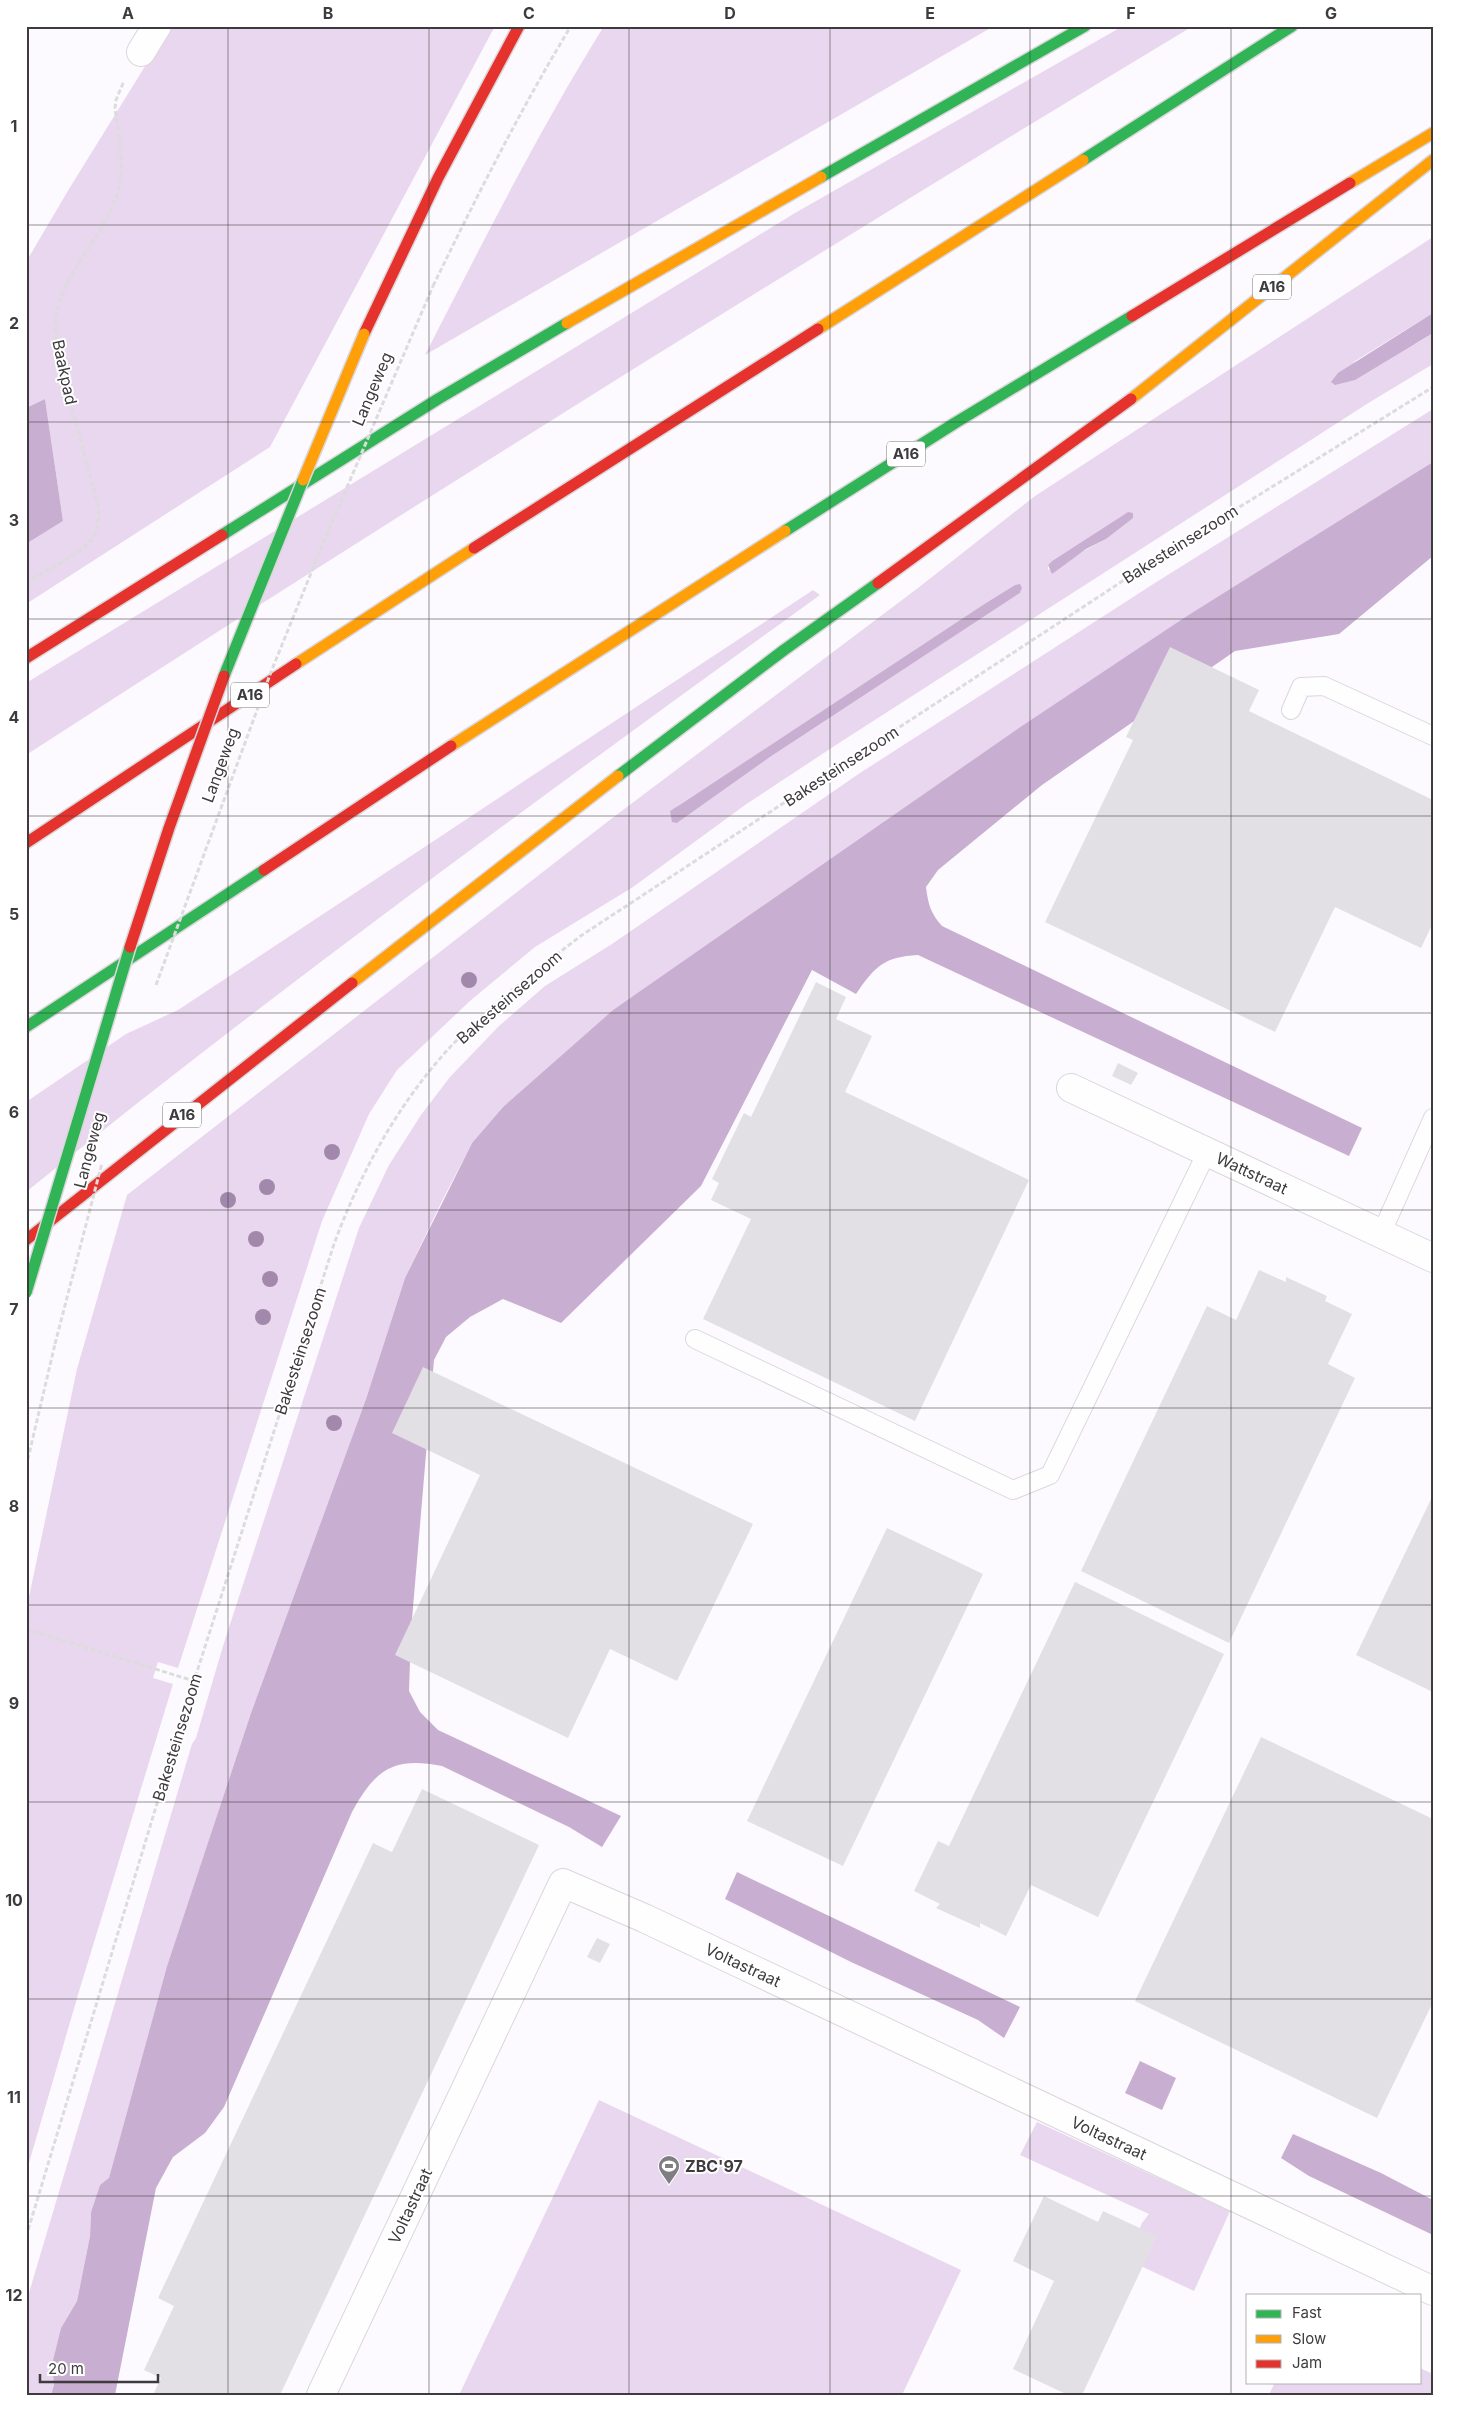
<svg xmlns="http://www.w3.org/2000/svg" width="1459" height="2421" viewBox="0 0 1459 2421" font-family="Inter,sans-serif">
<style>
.green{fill:#e8d7ee;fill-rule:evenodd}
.water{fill:#c8aed1}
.building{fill:#e2e0e4}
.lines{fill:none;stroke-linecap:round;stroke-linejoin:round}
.lane-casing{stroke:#dad7db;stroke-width:20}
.street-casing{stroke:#dad7db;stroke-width:30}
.fast-casing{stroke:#dad7db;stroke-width:14}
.slow-casing{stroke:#dad7db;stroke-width:14}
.jam-casing{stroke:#dad7db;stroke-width:14}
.path{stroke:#dddcdd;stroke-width:3;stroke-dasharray:5 2.5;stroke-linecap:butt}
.lane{stroke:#fffeff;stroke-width:18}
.street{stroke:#fffeff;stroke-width:28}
.fast{stroke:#30b455;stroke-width:11}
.slow{stroke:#ff9f0a;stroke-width:11}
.jam{stroke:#e5322d;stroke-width:11}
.fast-bridge-casing{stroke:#dad7db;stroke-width:14;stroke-linecap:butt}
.slow-bridge-casing{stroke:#dad7db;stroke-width:14;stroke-linecap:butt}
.jam-bridge-casing{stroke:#dad7db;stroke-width:14;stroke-linecap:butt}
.path-bridge{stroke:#dddcdd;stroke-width:3;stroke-dasharray:5 2.5;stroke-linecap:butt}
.fast-bridge{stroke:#30b455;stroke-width:11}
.slow-bridge{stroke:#ff9f0a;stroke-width:11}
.jam-bridge{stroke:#e5322d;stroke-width:11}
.tree{fill:#a289ac}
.grid{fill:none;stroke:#3e3b3f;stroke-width:1;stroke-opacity:0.55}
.labels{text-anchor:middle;stroke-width:4;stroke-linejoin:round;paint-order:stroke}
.shield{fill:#fff;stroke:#787679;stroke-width:1}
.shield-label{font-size:15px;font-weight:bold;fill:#3e3b3f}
.street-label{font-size:16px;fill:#3e3b3f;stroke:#fff}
.poi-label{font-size:16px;font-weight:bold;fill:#3e3b3f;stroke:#fff;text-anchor:start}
.neatline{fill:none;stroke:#3e3b3f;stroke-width:2}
.grid-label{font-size:16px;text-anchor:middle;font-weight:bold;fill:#3e3b3f}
</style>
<rect width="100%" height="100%" fill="#fcfafe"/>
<!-- green -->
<path class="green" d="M 170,26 L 495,26 L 270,447 L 26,604 L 26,544 L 63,521 L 45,399 L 26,408 L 26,262 L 69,189 Z
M 604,26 L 994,26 L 425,355 C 482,244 538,132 604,26 Z
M 1123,26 L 1193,26 C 800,263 411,506 26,755 L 26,683 L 795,213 Z
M 1433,237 L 1433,313 L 1352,363 L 1417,343 L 1433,333 L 1433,364 L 1370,402 L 839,743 L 745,805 L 633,887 L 535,947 L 471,1000 L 397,1070 L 369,1114 L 322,1221 L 178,1668 L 158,1662 L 153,1678 L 173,1684 L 80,1988 L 26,2173 L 26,1611 L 77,1369 L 127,1195 L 611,819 L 918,588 L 1035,496 ZM 1128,512 L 1106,539 L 1048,570 L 1048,565 L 1052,561 ZM 1015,585 L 1022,588 L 1020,593 L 770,757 L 677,823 L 678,806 Z
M 1433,409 L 1433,462 L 689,958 L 613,1010 L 503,1107 L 472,1143 L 442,1201 L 405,1278 L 366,1399 L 251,1713 L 167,1966 L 109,2179 L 100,2185 L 91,2212 L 90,2236 L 77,2301 L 61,2328 L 52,2364 L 54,2385 L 51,2395 L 26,2395 L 26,2303 L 192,1744 L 196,1738 L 223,1646 L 359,1228 L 389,1165 L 421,1115 L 450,1077 L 499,1026 L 545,986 L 612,944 L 860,773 L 1158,581 Z
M 813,590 L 820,595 C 552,789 283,984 26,1192 L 26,1102 L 126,1034 L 178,1010 Z
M 599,2100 L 961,2270 L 902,2395 L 459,2395 Z
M 1037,2122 L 1230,2211 L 1194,2291 L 1126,2259 L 1142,2223 L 1149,2214 L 1020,2155 Z
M 1420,2368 L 1433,2374 L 1433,2395 L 1269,2395 L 1275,2382 L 1420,2382 Z"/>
<!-- water -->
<path class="water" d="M 1433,313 L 1433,333 L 1355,380 L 1335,385 L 1331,382 L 1338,373 Z
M 45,399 L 63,521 L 26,544 L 26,408 Z
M 1433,462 L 1433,556 L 1339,634 L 1235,651 L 1042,785 L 938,870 L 926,887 C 928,904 931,914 942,926 L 1362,1128 L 1349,1156 L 918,955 C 884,957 875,966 856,994 L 812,970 L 701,1186 L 561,1323 L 503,1299 L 470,1317 L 446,1337 L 434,1360 L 411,1631 L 409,1691 L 420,1712 L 438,1730 L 621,1816 L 602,1847 L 569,1827 L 442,1766 C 393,1756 375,1770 352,1812 L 224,2107 L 205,2133 L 173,2157 L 156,2188 L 115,2395 L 51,2395 L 54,2385 L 52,2364 L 61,2328 L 77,2301 L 90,2236 L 91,2212 L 100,2185 L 109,2178 L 167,1966 L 251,1713 L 366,1399 L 405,1278 L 472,1143 L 503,1107 L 613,1010 L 1019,728 L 1184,618 Z
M 1128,512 L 1133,513 L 1133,518 L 1106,539 L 1086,549 L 1052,574 L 1048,565 L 1052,561 Z
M 1020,584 L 1022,588 L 1020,593 L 770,757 L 677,823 L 672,822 L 670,811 L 678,806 L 983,605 L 1015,585 Z
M 737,1872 L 1020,2007 L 1004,2038 L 978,2020 L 851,1962 L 725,1899 Z
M 1140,2061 L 1176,2078 L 1162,2110 L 1125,2093 Z
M 1293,2134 L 1381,2173 L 1433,2200 L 1433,2235 L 1309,2176 L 1281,2158 Z"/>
<!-- building -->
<path class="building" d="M 1170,647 L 1259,690 L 1249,711 L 1433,800 L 1433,923 L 1421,948 L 1335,907 L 1275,1032 L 1045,922 L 1133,740 L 1126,737 Z
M 816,982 L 846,997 L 836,1019 L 872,1036 L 845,1092 L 1029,1180 L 915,1421 L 703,1319 L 751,1219 L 711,1200 L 719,1183 L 712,1179 L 744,1113 L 751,1117 Z
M 1118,1063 L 1138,1073 L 1131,1085 L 1112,1076 Z
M 1259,1270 L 1286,1282 L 1286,1277 L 1327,1296 L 1325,1301 L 1352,1314 L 1328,1364 L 1355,1378 L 1229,1643 L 1081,1571 L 1207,1306 L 1236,1320 Z
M 423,1367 L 753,1524 L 677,1681 L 610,1649 L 568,1738 L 395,1655 L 480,1475 L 392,1433 Z
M 1433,1495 L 1433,1692 L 1356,1655 Z
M 887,1528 L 983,1574 L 843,1866 L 747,1821 Z
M 1075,1582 L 1224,1654 L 1098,1917 L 1031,1885 L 1006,1936 L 980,1923 L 980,1928 L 936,1908 L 940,1904 L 914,1891 L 938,1841 L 949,1846 Z
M 1261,1737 L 1433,1819 L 1433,2002 L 1377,2118 L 1135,2001 Z
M 422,1789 L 539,1845 L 280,2395 L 153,2395 L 161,2378 L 144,2370 L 174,2306 L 158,2298 L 373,1843 L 392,1852 Z
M 597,1938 L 610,1944 L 600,1963 L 587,1957 Z
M 1044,2196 L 1098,2222 L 1103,2211 L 1157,2236 L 1082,2395 L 1068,2395 L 1013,2369 L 1054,2281 L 1013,2261 Z"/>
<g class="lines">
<!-- lane casing -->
<g class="lane-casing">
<path id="lane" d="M 1291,710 L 1301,687 L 1324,686 L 1433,736
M 1381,1234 L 1433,1118
M 695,1339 L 1013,1490 L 1050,1475 L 1207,1152"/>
</g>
<!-- street casing -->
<g class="street-casing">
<path id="street" d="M 141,52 L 157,26
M 1071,1088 L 1433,1258
M 321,2395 L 563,1883 L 644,1918 L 1433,2291"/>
</g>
<!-- fast casing -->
<g class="fast-casing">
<path id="fast" d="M 1083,160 L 1292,26
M 821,177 L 1085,26
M 785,531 L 955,423 L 1132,316
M 222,535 L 438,399 L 567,323
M 618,776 L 784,650 L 878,583
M 26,1027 L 264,870"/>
</g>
<!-- slow casing -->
<g class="slow-casing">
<path id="slow" d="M 1350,183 L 1433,133
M 567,323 L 821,177
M 818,329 L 1083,160
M 1131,399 L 1433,160
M 296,664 L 474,548
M 451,746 L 785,531
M 352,983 L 618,776"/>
</g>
<!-- jam casing -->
<g class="jam-casing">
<path id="jam" d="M 1132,316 L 1350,183
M 364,334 L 438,178 L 519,26
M 474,548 L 818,329
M 878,583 L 1131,399
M 26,658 L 222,535
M 26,843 L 296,664
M 264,870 L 451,746
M 26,1240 L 352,983"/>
</g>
<!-- path -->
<path class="path" d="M 433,286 C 476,198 520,110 571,26
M 26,583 C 45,571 78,556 92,539 C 98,530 98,519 99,509 L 60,363 C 58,348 54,333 56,317 C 62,274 103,237 117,195 C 126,169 118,135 115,108 L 116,100 L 124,81
M 26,1467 L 55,1344
M 26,1629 L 194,1681
M 26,2237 L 194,1681 L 334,1244 C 361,1171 400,1100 454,1043 C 493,1003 538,969 582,935 L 1167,552 L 1433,387"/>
<!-- lane -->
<use href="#lane" class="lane"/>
<!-- street -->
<use href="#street" class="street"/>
<!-- fast -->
<use href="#fast" class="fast"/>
<!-- slow -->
<use href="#slow" class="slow"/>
<!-- jam -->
<use href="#jam" class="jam"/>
<!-- fast-bridge casing -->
<g class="fast-bridge-casing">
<path id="fast-bridge" d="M 224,676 L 303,480
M 26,1293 L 130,947"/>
</g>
<!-- slow-bridge casing -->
<g class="slow-bridge-casing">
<path id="slow-bridge" d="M 303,480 L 364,334"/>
</g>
<!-- jam-bridge casing -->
<g class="jam-bridge-casing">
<path id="jam-bridge" d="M 130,947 L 169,828 L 224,676"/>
</g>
<!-- path-bridge -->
<path class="path-bridge" d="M 156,985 L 271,672 L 324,541 L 433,286
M 55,1344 L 102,1163"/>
<!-- fast-bridge -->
<use href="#fast-bridge" class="fast-bridge"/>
<!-- slow-bridge -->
<use href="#slow-bridge" class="slow-bridge"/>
<!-- jam-bridge -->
<use href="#jam-bridge" class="jam-bridge"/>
</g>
<!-- trees -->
<g class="tree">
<circle cx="469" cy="980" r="8"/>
<circle cx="332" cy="1152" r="8"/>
<circle cx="267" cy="1187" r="8"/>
<circle cx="228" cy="1200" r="8"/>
<circle cx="256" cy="1239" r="8"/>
<circle cx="270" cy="1279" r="8"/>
<circle cx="263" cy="1317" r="8"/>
<circle cx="334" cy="1423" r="8"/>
</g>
<!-- grid -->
<path class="grid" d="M 228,26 L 228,2395M 429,26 L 429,2395M 629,26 L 629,2395M 830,26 L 830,2395M 1030,26 L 1030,2395M 1231,26 L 1231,2395M 26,225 L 1433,225M 26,422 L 1433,422M 26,619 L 1433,619M 26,816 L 1433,816M 26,1013 L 1433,1013M 26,1210 L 1433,1210M 26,1408 L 1433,1408M 26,1605 L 1433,1605M 26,1802 L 1433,1802M 26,1999 L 1433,1999M 26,2196 L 1433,2196"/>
<!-- icons -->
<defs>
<g id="stadium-pin" transform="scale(1.125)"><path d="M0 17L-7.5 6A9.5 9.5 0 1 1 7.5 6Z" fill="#807e82" stroke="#fff"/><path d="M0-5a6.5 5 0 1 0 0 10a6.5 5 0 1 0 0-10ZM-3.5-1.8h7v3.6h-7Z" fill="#fff"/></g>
</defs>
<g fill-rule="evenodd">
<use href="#stadium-pin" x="669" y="2166"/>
</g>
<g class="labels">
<!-- shield labels -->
<g class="shield">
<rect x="1253" y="274.5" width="38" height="25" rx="4"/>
<rect x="887" y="441.5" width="38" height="25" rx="4"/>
<rect x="231" y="682.5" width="38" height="25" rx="4"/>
<rect x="163" y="1102.5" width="38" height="25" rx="4"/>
</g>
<g class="shield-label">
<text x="1272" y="292">A16</text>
<text x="906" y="459">A16</text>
<text x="250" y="700">A16</text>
<text x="182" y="1120">A16</text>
</g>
<!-- street labels -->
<g class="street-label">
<text transform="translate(65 372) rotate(78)" y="6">Baakpad</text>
<text transform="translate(372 389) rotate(-67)" y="6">Langeweg</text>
<text transform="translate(1180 544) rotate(-32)" y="6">Bakesteinsezoom</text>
<text transform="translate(220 765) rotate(-70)" y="6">Langeweg</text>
<text transform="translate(841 766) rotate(-33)" y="6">Bakesteinsezoom</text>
<text transform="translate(509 997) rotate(-41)" y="6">Bakesteinsezoom</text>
<text transform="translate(89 1150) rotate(-75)" y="6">Langeweg</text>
<text transform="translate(1252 1173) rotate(25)" y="6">Wattstraat</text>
<text transform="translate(300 1351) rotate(-72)" y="6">Bakesteinsezoom</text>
<text transform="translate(177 1737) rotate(-73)" y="6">Bakesteinsezoom</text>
<text transform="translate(743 1965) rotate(25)" y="6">Voltastraat</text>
<text transform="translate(1109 2138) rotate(25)" y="6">Voltastraat</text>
<text transform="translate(410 2206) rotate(-65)" y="6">Voltastraat</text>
</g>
<!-- poi labels -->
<g class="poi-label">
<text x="685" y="2172">ZBC'97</text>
</g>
</g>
<!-- border -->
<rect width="1459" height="2421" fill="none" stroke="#ffffff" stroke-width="55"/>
<!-- legend -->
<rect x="1246" y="2294" width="175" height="90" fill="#ffffff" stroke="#b2b1b2"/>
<rect x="1256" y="2310" width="25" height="8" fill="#30b455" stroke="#b2b1b2"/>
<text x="1292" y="2318" font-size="15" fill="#3e3b3f">Fast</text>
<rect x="1256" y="2335" width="25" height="8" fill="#ff9f0a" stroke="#b2b1b2"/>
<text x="1292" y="2344" font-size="15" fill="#3e3b3f">Slow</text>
<rect x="1256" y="2360" width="25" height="8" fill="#e5322d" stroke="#b2b1b2"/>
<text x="1292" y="2368" font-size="15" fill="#3e3b3f">Jam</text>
<!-- scale -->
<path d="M40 2374v8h118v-8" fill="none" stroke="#3e3b3f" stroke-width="2.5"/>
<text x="48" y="2374" font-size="15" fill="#3e3b3f" stroke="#ffffff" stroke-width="4" paint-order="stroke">20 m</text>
<rect x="28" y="28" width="1404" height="2366" class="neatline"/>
<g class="grid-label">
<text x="128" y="19">A</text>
<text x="328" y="19">B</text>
<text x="529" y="19">C</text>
<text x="730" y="19">D</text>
<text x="930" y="19">E</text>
<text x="1131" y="19">F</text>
<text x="1331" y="19">G</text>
<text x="14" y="132">1</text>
<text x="14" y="329">2</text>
<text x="14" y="526">3</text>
<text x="14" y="723">4</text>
<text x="14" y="920">5</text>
<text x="14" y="1118">6</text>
<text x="14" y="1315">7</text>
<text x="14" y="1512">8</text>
<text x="14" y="1709">9</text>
<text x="14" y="1906">10</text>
<text x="14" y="2103">11</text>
<text x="14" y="2301">12</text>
</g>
</svg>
